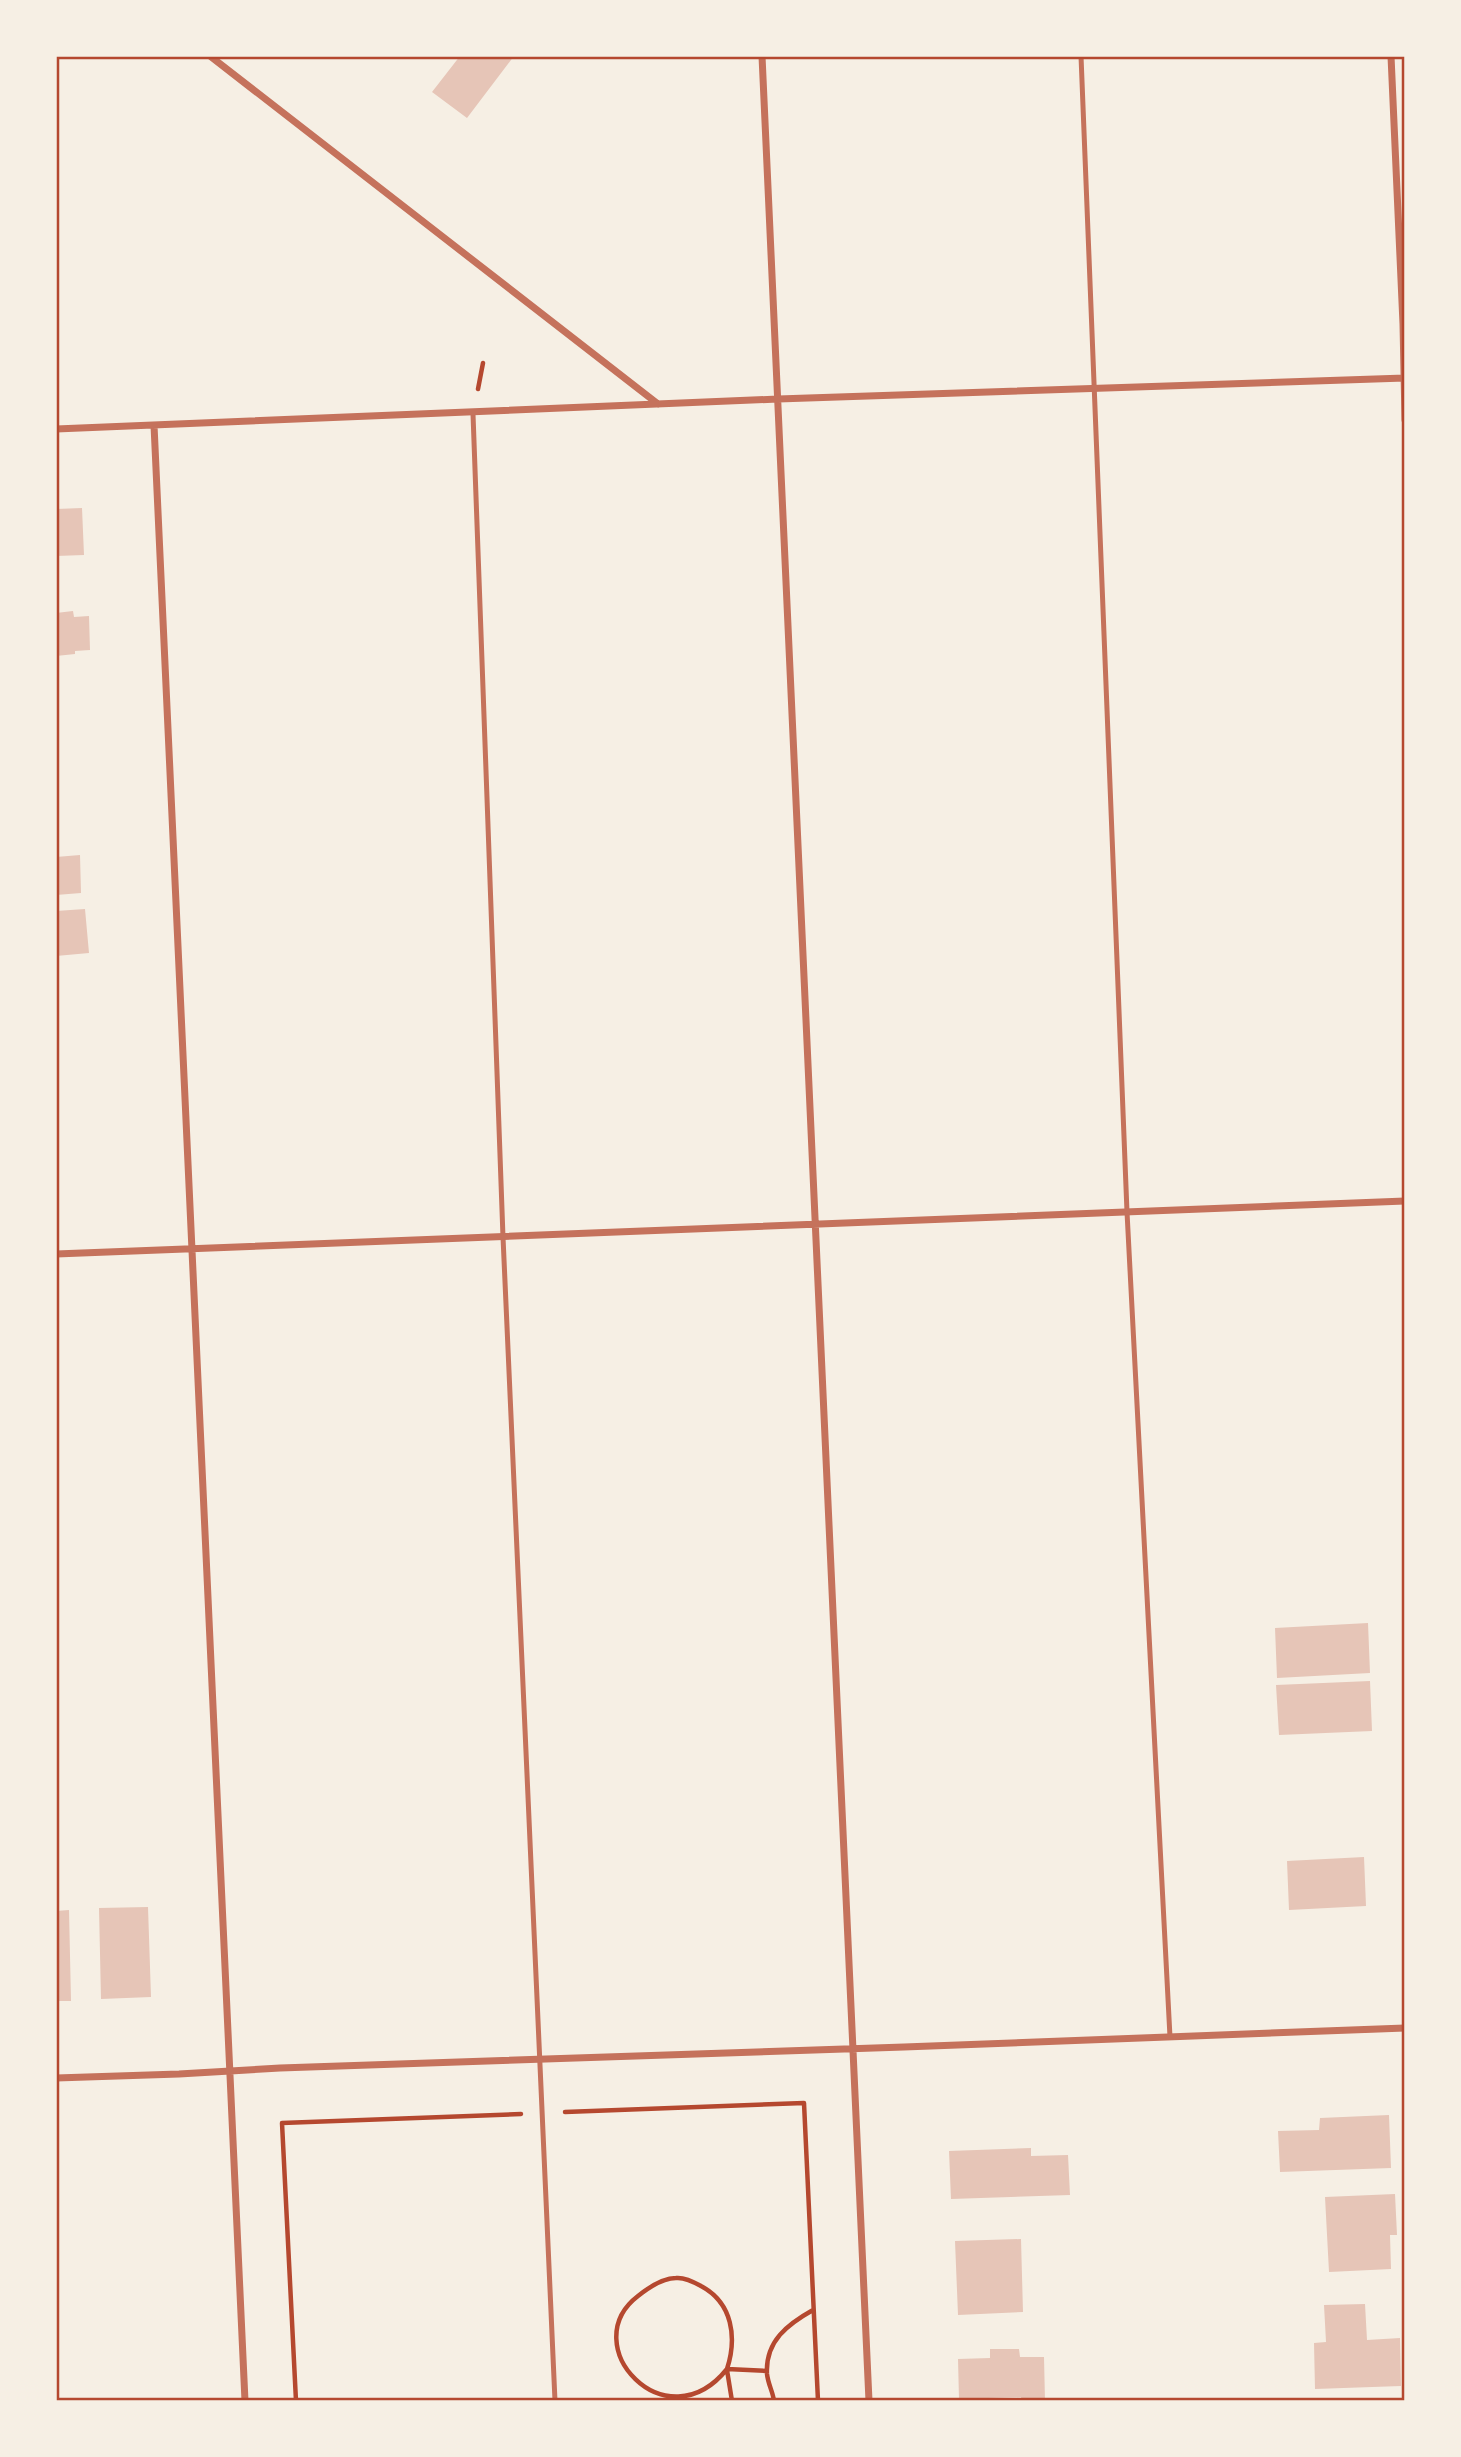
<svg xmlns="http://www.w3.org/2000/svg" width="1461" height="2457" viewBox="0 0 1461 2457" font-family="Jost,sans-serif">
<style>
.building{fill:#e6c5b7}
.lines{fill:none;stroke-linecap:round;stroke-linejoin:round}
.path{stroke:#b5482f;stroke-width:4.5}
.service{stroke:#c5725c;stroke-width:5}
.minor{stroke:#c5725c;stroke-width:7}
.neatline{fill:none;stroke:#b5482f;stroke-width:2.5}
</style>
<rect width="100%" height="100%" fill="#f6efe4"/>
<!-- building -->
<path class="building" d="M 460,56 L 514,56 L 467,118 L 432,92 Z
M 82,508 L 84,555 L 56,556 L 56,509 Z
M 73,611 L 74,617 L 89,616 L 90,650 L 75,651 L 75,654 L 56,656 L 56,613 Z
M 80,855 L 81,893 L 56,895 L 56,857 Z
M 85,909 L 89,953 L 56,956 L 56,911 Z
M 1368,1623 L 1370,1673 L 1277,1678 L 1275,1628 Z
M 1370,1681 L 1372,1731 L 1279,1735 L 1276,1685 Z
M 1364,1857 L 1366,1906 L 1289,1910 L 1287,1861 Z
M 148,1907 L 151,1997 L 101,1999 L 99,1908 Z
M 69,1910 L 71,2001 L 56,2001 L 56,1911 Z
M 1389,2115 L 1391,2168 L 1280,2172 L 1278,2131 L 1319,2130 L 1320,2118 Z
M 1031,2148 L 1031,2156 L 1068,2155 L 1070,2195 L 951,2199 L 949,2151 Z
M 1395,2194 L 1397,2235 L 1390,2235 L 1391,2269 L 1329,2272 L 1325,2197 Z
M 1021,2239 L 1023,2312 L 958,2315 L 955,2241 Z
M 1365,2304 L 1367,2340 L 1400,2338 L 1401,2386 L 1315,2389 L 1314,2343 L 1326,2342 L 1324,2305 Z
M 990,2349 L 1019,2349 L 1020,2357 L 1044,2357 L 1045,2401 L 1022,2401 L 1021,2397 L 959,2399 L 958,2359 L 990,2358 Z"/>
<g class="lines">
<!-- path -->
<path class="path" d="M 478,389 L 483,363
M 565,2112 L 804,2103 L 818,2401
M 727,2369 C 666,2445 574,2345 638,2296 C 648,2288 663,2278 676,2278 C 685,2277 694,2282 701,2286 C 733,2303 737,2338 727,2369 L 767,2371
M 727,2370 L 732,2401
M 296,2401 L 282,2123 L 521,2114
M 693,2401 L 715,2401
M 774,2401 C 773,2392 768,2384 767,2374 C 765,2341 788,2324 813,2310"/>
<!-- service -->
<path class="service" d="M 1081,56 L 1127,1212 L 1170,2037
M 473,414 L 503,1237 L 555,2401"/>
<!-- minor -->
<path class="minor" d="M 210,56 L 658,404
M 762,56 L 869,2401
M 1391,56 L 1403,324 L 1405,420
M 154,425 L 245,2401
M 56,429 L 778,399 L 1405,378
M 56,1254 L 1405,1201
M 56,2078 L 179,2074 L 280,2068 L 904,2047 L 1405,2028"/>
</g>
<!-- border -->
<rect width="1461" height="2457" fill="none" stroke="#f6efe4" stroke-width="116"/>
<rect x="58" y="58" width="1345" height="2341" class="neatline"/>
</svg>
